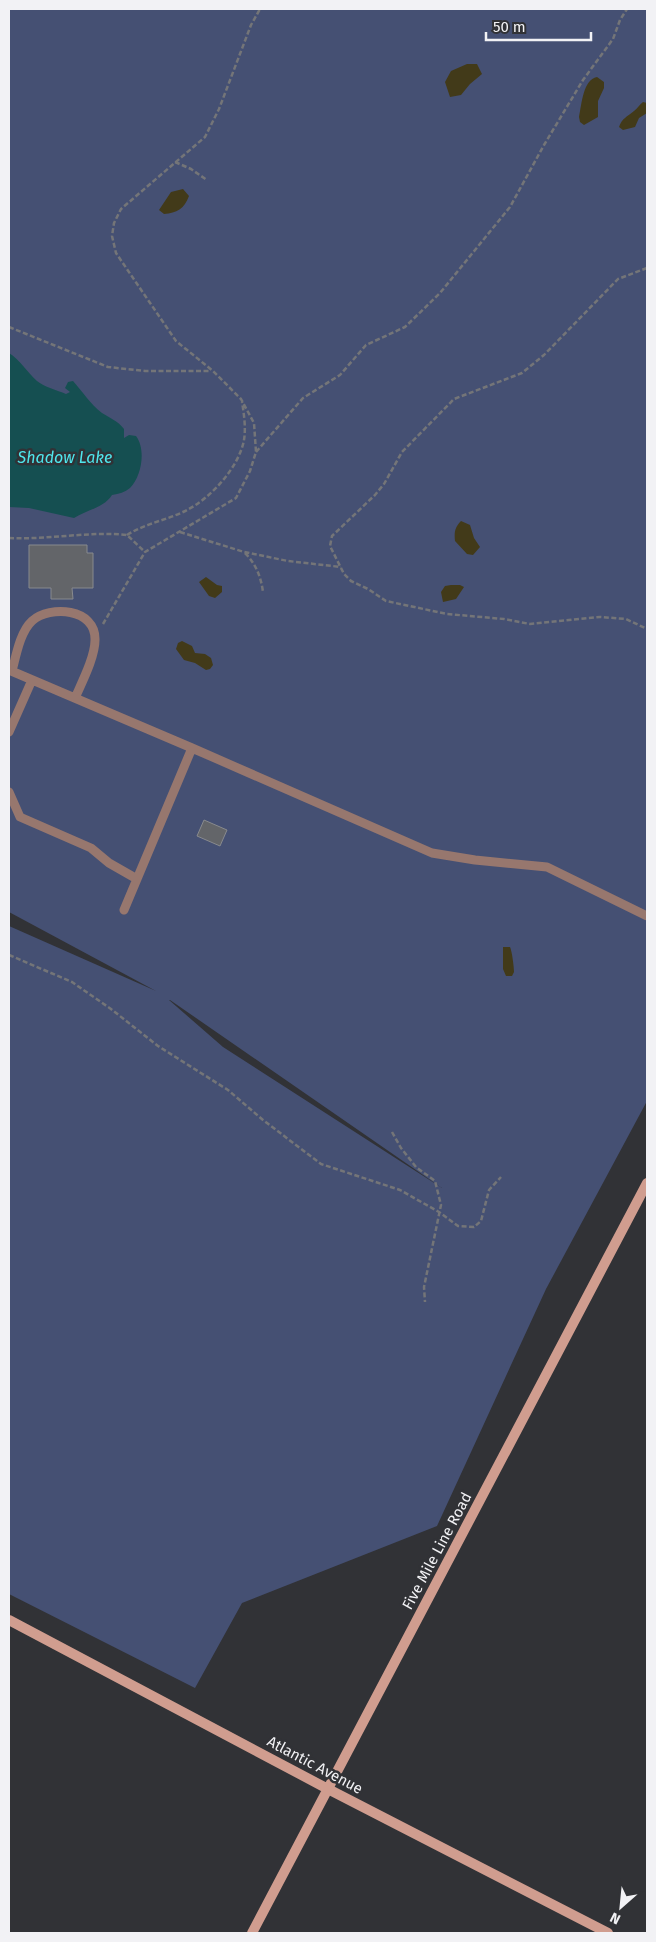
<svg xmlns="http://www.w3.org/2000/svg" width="656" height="1942" viewBox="0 0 656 1942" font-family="'Fira Sans',sans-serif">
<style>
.green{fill:#455073;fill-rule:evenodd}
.sand{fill:#423a19}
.water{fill:#154f51}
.building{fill:#636569;stroke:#888a8e}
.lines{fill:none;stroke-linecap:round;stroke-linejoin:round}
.path{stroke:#747578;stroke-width:2.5;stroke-dasharray:5 2.5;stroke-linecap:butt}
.lane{stroke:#97776e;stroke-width:9}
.secondary{stroke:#d09d8f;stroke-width:10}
.labels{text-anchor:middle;stroke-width:5;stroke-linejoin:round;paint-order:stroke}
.street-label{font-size:15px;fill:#f2f2f5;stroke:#313236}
.water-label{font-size:16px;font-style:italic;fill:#4fe8ee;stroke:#313236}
</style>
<rect width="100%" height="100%" fill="#313236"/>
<!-- green -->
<path class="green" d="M 9,9 L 647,9 L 647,1101 L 546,1289 L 437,1526 L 242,1603 L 195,1688 L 9,1594 L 9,926 L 156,991 L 9,912 ZM 169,1000 L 170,1000 L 442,1188 L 223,1047 Z"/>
<!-- sand -->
<path class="sand" d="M 467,64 L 477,64 L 482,74 L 470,84 L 461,95 L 450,97 L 445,82 L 451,71 Z
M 597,77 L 604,82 L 604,88 L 598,101 L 598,117 L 584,125 L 580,122 L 579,117 C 582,103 583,80 597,77 Z
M 643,102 L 647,103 L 647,113 L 639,118 L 635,127 L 623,130 L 619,127 C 622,118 627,117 634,111 C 638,108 639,105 643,102 Z
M 183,189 L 189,196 C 184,209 177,213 164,214 L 159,210 L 171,192 Z
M 461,521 L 470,525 L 474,538 L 480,547 L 473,555 L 467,554 L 455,541 C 454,532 455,527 461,521 Z
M 206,577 L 217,585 L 222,586 L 222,592 L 215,598 L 209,596 L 199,582 Z
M 451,585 L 460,585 L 464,587 L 456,599 L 443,602 L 441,592 L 445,586 Z
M 182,641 L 192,646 L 195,653 L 205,654 L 211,658 L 213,665 L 210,669 L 206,670 L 195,663 L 184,660 L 176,649 L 178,643 Z
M 503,947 L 510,947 C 512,951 514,967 514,972 L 512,976 L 506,976 L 503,969 Z"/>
<!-- water -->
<path class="water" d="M 9,353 C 20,360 27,372 37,381 C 44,387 57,390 66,394 L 70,392 L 65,388 L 68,382 L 73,381 C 83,392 90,404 102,413 C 110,418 118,421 124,429 L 124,438 L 129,435 L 136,436 C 146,449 142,476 130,488 C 125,492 119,494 112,495 C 104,508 86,510 74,518 L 29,508 L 9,507 Z"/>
<!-- building -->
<path class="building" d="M 29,545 L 87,545 L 87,553 L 93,553 L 93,588 L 72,588 L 73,599 L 51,599 L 51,588 L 29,588 Z
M 204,820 L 227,830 L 220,846 L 197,836 Z"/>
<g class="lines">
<!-- path -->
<path class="path" d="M 175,162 L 191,169 L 207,180
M 647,268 L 618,279 L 544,355 L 522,373 L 454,399 L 402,452 L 384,484 L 375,495 L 332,536 L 330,546 L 344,574 L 351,581 L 368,589 L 386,601 L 447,614 L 504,619 L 530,624 L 600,617 L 626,619 L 647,629
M 9,327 L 108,367 L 145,371 L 211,371
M 256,452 L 303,398 L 340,375 L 366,345 L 405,327 L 440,293 L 510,207 L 544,145 L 583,80 L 613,39 L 620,20 L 627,9
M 180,532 L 244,552 L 288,561 L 341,567
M 127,535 C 146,523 168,520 187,510 C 211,498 239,467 244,440 C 246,428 244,414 242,402
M 9,538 C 49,540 88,531 127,535 L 145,552
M 245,553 C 256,564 261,577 263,592
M 103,624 L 145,552 L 236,498 L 250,471 L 256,452 L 254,423 L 241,399 L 213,371 L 176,341 L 116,253 L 112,236 L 114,223 L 121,209 L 205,137 L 219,109 L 251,25 L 260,9
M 9,955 L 72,982 L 111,1009 L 158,1046 L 228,1090 L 263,1120 L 321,1164 L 400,1190 L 439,1212 L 458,1226 L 474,1227 L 481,1221 L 489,1190 L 501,1177
M 392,1132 L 401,1148 L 416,1167 L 435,1181 L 441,1205 L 424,1287 L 425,1302"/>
<!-- lane -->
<path class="lane" d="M 9,670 L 192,748 L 432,853 L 475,860 L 547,867 L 647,916
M 12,671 C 16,656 20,632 32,621 C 50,605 96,608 95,640 C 95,657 82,682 75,698
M 9,732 L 32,680
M 9,792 L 20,817 L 91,848 L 109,863 L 137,879
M 124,910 L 192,748"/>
<!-- secondary -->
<path class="secondary" d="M 9,1620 L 328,1789 L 608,1933
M 252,1933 L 647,1183"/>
</g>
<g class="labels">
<!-- street labels -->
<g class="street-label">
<text transform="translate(437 1551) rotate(-62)" y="5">Five Mile Line Road</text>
<text transform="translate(315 1765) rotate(28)" y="5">Atlantic Avenue</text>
</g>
<!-- water labels -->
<g class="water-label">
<text x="65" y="463">Shadow Lake</text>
</g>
</g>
<!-- border -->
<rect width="656" height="1942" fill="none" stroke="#f2f2f5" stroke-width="20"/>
<!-- north arrow -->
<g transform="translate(621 1907) rotate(207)" stroke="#313236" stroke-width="4" paint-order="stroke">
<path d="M0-4L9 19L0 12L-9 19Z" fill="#f2f2f5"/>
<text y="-8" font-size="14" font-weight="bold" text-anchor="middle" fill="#f2f2f5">N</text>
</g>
<!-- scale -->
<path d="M486 32v8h105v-8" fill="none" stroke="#f2f2f5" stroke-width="2.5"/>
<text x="493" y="32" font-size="15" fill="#f2f2f5" stroke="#313236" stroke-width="4" paint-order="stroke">50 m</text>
</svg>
